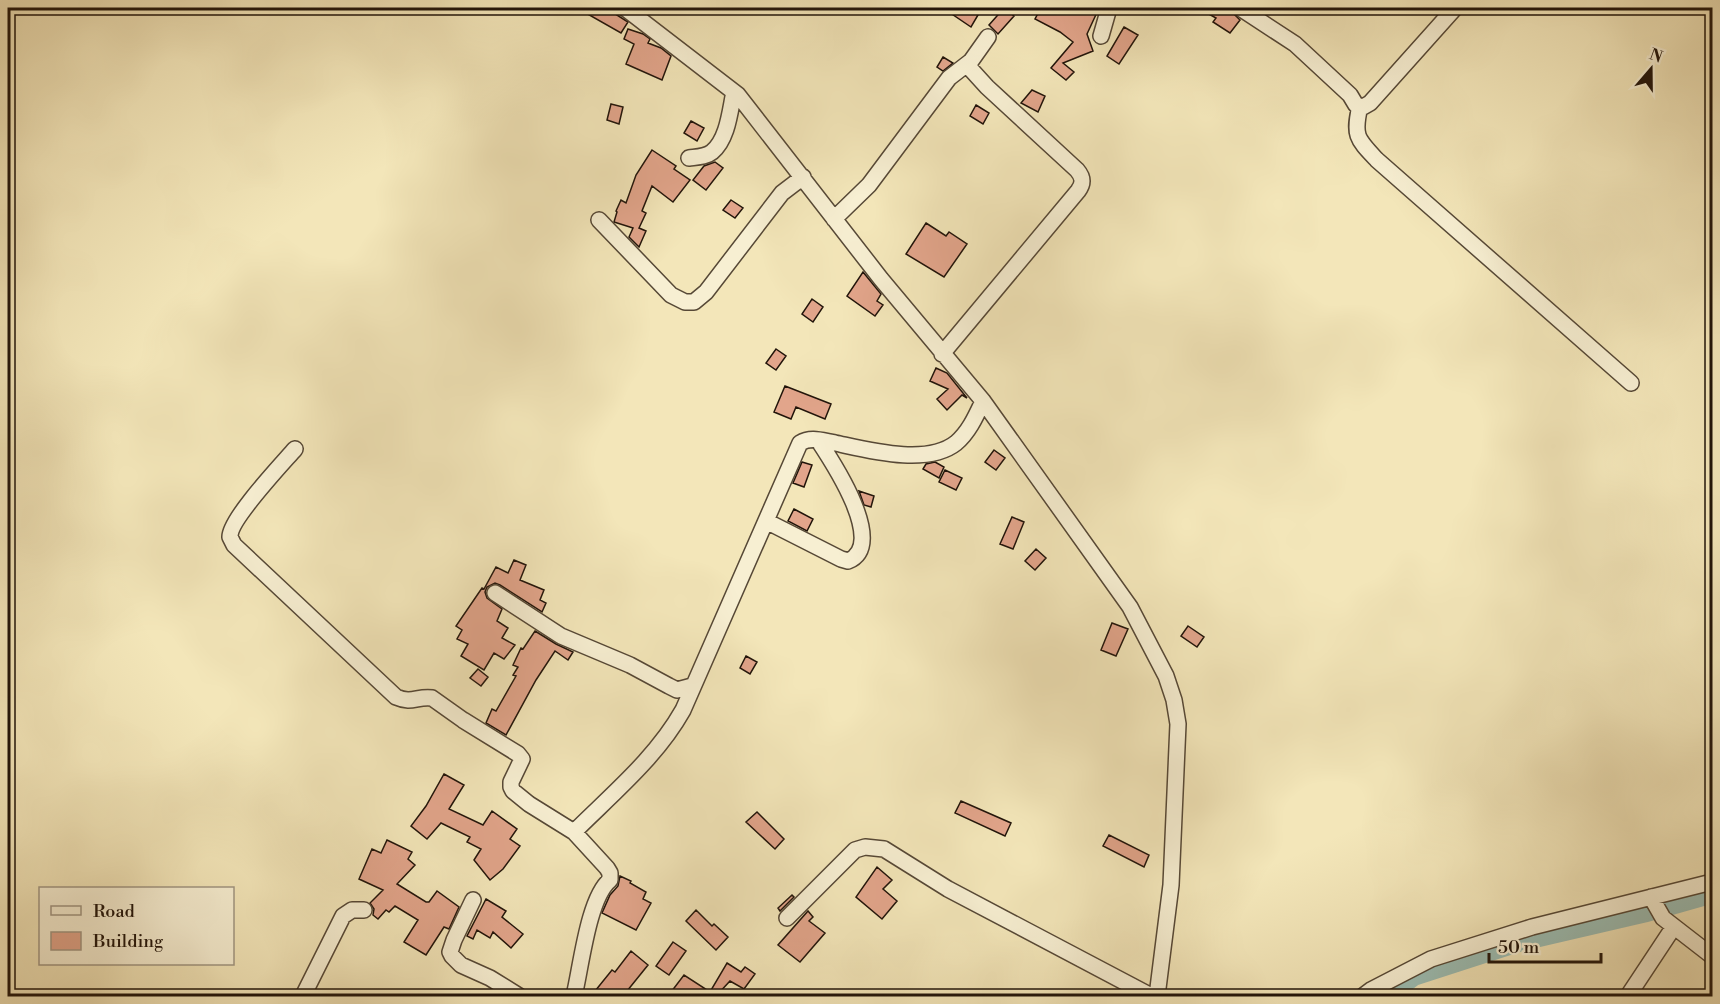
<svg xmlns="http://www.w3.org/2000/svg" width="1720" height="1004" viewBox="0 0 1720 1004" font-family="'Libre Bodoni',serif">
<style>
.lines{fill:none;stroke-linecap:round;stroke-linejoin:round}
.canal{stroke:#9cbeb4;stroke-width:15}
.building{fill:#e2a58b;stroke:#21140a;stroke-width:1.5}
.street-casing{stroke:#564836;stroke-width:18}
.street{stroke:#f7efd2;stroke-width:15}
</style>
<rect width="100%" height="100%" fill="#f3e6b9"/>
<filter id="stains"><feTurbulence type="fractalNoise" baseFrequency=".00333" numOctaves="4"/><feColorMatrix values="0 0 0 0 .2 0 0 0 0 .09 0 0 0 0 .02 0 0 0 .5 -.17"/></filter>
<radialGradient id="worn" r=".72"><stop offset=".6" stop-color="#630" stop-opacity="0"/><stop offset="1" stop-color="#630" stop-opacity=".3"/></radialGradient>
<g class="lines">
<!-- canal -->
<path class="canal" d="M 1391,996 L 1415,978 L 1520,944 L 1645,915 L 1712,896"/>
</g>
<!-- building -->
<path class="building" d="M 577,8 L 606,8 L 628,22 L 621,33 Z
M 943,8 L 965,8 L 978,15 L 971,27 Z
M 1004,8 L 1014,16 L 998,34 L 989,25 Z
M 1041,8 L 1099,8 L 1087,34 L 1093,51 L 1063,63 L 1074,72 L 1066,80 L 1051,68 L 1073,42 L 1060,32 L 1035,19 Z
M 1198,8 L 1228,8 L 1240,20 L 1230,33 L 1213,22 L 1216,18 Z
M 1124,27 L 1138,35 L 1119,64 L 1107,56 Z
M 628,29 L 643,34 L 650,39 L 648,43 L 661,48 L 671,56 L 662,80 L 626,64 L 634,44 L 624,39 Z
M 943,57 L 953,63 L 943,71 L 937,67 Z
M 1032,90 L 1045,96 L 1038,112 L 1021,103 Z
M 611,104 L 623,107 L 619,124 L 607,120 Z
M 976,105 L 989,113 L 983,124 L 970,116 Z
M 691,121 L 704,128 L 697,141 L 684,133 Z
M 652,150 L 676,166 L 674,169 L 690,180 L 673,202 L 652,186 L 642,211 L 646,213 L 639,228 L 646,231 L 639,247 L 629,237 L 633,228 L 614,222 L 617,212 L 616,211 L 621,200 L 626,203 L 636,175 Z
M 715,162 L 723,168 L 706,190 L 693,180 L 704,166 Z
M 731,200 L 743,208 L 735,218 L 723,210 Z
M 926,223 L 946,236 L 949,232 L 967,244 L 944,277 L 906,254 Z
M 863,272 L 881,294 L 877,301 L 883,305 L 875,316 L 847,296 Z
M 812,299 L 823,307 L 813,322 L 802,314 Z
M 776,349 L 786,356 L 776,370 L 766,363 Z
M 936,368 L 947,373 L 967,398 L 962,395 L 947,410 L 937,399 L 948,389 L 930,381 Z
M 785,386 L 831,404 L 825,419 L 796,407 L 791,419 L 774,412 Z
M 994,450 L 1005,458 L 996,470 L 985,462 Z
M 802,462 L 812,465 L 804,487 L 793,483 Z
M 935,462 L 944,467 L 939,478 L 923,469 L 926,464 Z
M 945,470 L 962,478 L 956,490 L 939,482 Z
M 859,491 L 874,496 L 871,507 L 864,505 Z
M 794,509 L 813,519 L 807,531 L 788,521 Z
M 1012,517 L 1024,522 L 1013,549 L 1000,544 Z
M 1036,549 L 1046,558 L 1035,570 L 1025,561 Z
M 514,560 L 526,565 L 520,580 L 544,590 L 540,600 L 546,603 L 542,612 L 500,585 L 495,583 L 487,587 L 485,592 L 487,598 L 502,609 L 497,621 L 508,628 L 502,638 L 515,645 L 504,659 L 494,653 L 484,670 L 461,656 L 468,644 L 457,639 L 462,630 L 456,626 L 482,588 L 484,589 L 496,567 L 508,573 Z
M 1112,623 L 1128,629 L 1116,656 L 1101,650 Z
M 1188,626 L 1204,637 L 1197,647 L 1181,636 Z
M 535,631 L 556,644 L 573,652 L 568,660 L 555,651 L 536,680 L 506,735 L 486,723 L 492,709 L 496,711 L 516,676 L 513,675 L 518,667 L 513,665 L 521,648 L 523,649 Z
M 746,656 L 757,662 L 750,674 L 740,668 Z
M 478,669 L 488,677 L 481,686 L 470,678 Z
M 444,774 L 464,785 L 449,809 L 483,825 L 492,811 L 517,829 L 510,839 L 520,846 L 503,869 L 490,880 L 474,860 L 481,849 L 467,842 L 470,837 L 441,823 L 427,839 L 411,826 L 426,806 Z
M 961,801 L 1011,823 L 1005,836 L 955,813 Z
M 757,812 L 784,839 L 775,849 L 746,822 Z
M 1109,835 L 1149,855 L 1144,867 L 1103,846 Z
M 387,840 L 412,852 L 408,859 L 415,865 L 397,884 L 426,902 L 429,902 L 437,891 L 459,907 L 449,929 L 444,927 L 426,955 L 404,942 L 418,920 L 395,906 L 389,912 L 386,910 L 378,919 L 373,915 L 374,909 L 370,903 L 383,890 L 359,879 L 372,849 L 381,853 Z
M 877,867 L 892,880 L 883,889 L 897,901 L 882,919 L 856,897 Z
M 620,876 L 631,881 L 630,883 L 646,892 L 643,899 L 651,903 L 636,930 L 602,913 L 610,895 L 618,886 Z
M 792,895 L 794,897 L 780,911 L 778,908 Z
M 486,899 L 506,911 L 502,917 L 523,934 L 511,948 L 493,932 L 490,938 L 477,930 L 473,939 L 467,936 Z
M 696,910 L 712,926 L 714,924 L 728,937 L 716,950 L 686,921 Z
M 808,911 L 813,917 L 809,921 L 825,933 L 800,962 L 778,945 Z
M 673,942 L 686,951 L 669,975 L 656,966 Z
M 631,951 L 648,965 L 623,996 L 591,996 L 612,970 L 615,972 Z
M 727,963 L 741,972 L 745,967 L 755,974 L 744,989 L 730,981 L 716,996 L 668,996 L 684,975 L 710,992 Z"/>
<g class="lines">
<!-- street casing -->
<g class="street-casing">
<path id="street" d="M 625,8 L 738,95 L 881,279 L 983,401 L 1130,607 L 1166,676 L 1174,700 L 1178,724 L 1171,885 L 1157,996
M 1240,8 L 1295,44 L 1350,95 L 1356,105 L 1363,107 L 1370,103 L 1455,8
M 1101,36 L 1109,8
M 1360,106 C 1353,136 1357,139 1377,160 L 1631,383
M 689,158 C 697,157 706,157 712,152 C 728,139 730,110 734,92
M 834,219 L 869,185 L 949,78 L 971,61 L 988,37
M 599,220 L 671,295 L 685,302 L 694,302 L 706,292 L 782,193 L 803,177
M 942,354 L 1078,191 C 1084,183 1083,177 1077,170 L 987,87 L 967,65
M 295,449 C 282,464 229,520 230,537 L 234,545 L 396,697 C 412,704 417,696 432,698 L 463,720 L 518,754 L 522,759 L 511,782 L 511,787 L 513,791 L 529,804 L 574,832 L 607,868 L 610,873 L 610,880 C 588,898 581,968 574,996
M 766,521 L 841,559 L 848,561 C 888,545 832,461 818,440
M 495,593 L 561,636 L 630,665 L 669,686 L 677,690 L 692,686
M 574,832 C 612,794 656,758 683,710 L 800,443 C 811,436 823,441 835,443 C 868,450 927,466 956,443 C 969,432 976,416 983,401
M 1651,897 L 1663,918 L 1712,956
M 473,900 L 454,940 L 450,952 L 452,956 L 461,965 L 490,978 L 519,996
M 787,918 L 855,850 L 865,847 L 884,849 L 948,889 L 1151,996
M 303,996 L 343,916 L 352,910 L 364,910
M 1363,996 L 1371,990 L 1431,959 L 1532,927 L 1712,882
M 1628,996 L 1673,928"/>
</g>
<!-- street -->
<use href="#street" class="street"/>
</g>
<!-- margin -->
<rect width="1720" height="1004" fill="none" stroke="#f3e6b9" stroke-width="30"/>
<rect x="9" y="9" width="1702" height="986" fill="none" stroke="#21140a" stroke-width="3"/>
<rect x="15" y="15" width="1690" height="974" fill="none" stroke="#21140a" stroke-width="1.5"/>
<!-- legend -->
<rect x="39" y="887" width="195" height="78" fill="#f7efd2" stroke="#a19782" stroke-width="1.5"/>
<rect x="51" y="906" width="30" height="9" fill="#f7efd2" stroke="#a19782" stroke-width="1.5"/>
<text x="93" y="917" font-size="18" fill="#21140a">Road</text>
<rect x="51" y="932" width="30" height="18" fill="#e2a58b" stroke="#a19782" stroke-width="1.5"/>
<text x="93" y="947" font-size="18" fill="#21140a">Building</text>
<!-- north arrow -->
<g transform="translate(1651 69) rotate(20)" stroke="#f7efd2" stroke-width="4.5" paint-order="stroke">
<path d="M0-4.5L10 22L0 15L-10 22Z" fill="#21140a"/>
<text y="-9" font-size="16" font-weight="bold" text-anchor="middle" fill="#21140a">N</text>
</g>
<!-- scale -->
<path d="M1489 953v9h112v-9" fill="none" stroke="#21140a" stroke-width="3"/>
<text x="1498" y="953" font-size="18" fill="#21140a" stroke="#f7efd2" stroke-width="4.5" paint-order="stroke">50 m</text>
<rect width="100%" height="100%" filter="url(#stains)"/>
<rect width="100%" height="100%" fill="url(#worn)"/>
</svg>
